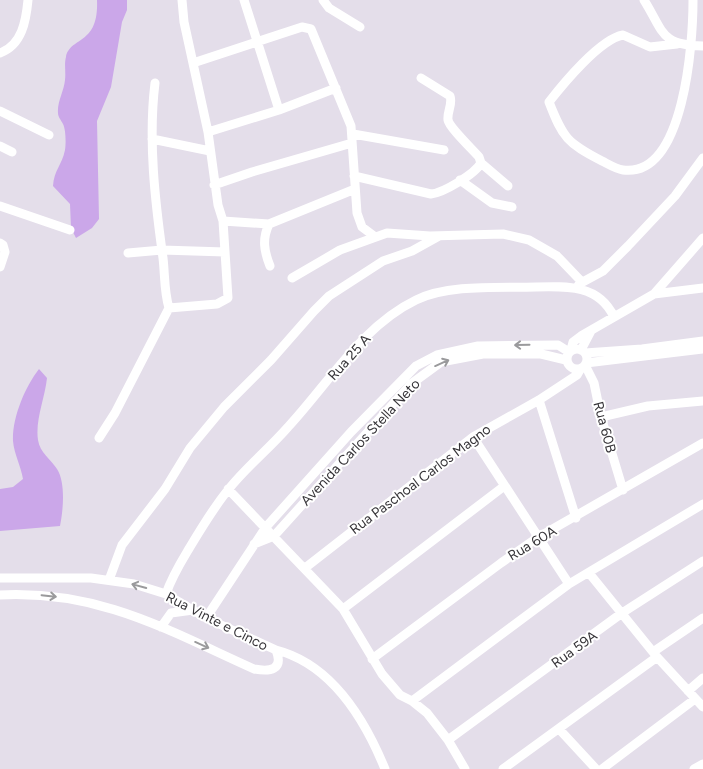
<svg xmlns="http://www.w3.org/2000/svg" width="703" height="769" viewBox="0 0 703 769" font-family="Figtree,sans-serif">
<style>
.green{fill:#cba7e9}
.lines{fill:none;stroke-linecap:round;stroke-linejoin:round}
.minor{stroke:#fff;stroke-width:9}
.oneway{stroke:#9a9a9c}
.labels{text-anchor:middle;stroke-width:4;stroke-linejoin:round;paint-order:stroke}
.street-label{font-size:14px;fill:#363438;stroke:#fff}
</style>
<rect width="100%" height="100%" fill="#e4deea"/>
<!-- green -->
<path class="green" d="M 97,0 L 127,0 L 127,10 L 122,22 L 111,87 L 97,121 L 99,219 L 92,228 L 76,238 L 71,228 L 70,204 L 53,186 C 54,170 62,165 65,150 C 66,144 66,130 63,124 C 61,120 58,117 58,113 C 57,102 64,91 65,80 C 66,72 64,64 66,57 C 70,36 99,46 97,0 Z
M 39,369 L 47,378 C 45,398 35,420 38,440 C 40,453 50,458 57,469 C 66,483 63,511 60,526 L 0,531 L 0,489 L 13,487 L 23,479 C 21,466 14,454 13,441 C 12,418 25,387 39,369 Z"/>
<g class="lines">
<!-- minor -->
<path class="minor" d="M 244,0 L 279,110
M 323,0 L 329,8 L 360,27
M 644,0 C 664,32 660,45 703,46
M 677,44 L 650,47 L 623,35 C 600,39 563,84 549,102 C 563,138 567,143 602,161 C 608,164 616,169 623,170 C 685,178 693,41 693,0
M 0,53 C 22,45 26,21 28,0
M 193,63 L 302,27 L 311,29 L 351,126 L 357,213 L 362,227 L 374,236
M 421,78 L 450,96 C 453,104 447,111 448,120 C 449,127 473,150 479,157 L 481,163 L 508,186
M 155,83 C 148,140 155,201 163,258 C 165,275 164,292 169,308
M 0,111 L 49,135
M 208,132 L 279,110 L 336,88
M 353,134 L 444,150
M 152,139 L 210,151
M 0,146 L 12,152
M 354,176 L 431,194 C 443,193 475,174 481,163
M 460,180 L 492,203 L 512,207
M 214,185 L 252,172 L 352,143
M 0,206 L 70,230
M 223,221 L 269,224 L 355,189
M 269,224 C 262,239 264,251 270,266
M 0,243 L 3,245 L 5,252 L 0,267
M 128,253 L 162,250 L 225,252
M 292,278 L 340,250 L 387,233 L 430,236 L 503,234 L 529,240 L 557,256 L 581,281
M 579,284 L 603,271 L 628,246 L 675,196 L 703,158
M 654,294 L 703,288
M567 359a10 10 0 1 1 20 0a10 10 0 1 1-20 0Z
M 571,350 L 573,342 L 581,336 L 654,294 L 703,238
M 581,350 L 591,331
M 585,353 L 642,349 L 703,341
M 586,363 L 703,349
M 585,365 L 594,383 L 601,417 L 623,490
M 539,400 L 576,518
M 601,417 L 648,406 L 703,401
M 473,437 L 569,584
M 99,438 L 115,413 L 169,308 L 217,304 L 228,298 L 223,221 L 218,205 L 208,132 L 184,22 L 182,0
M 228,489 L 343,609 L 382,674 L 400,695 L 412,701 L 427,713 L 448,740 L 465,769
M 254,544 L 274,536 L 411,384 L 441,362 L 483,354 L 541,354 L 566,360
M 305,568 L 473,437 L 539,400 L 577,375 L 581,368
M 589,573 L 657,657 L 703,707
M 0,578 L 91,578 L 134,584 L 166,594 L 206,618 L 276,650 C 284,670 270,672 254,669 C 167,630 100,590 0,595
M 109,580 L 122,545 L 165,489 L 190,448 L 224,407 L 271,360 L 314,311 L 329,296 L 383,261 L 412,251 L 439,236
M 166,594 C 172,576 181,562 190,547 C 202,527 214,507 228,490 C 246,467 269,449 288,427 C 328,384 362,326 416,300 C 448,284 500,288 536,287 C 568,286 599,285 614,317
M 343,609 L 503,487
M 206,618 L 266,527 L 351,432 L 416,366 L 437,355 L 478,346 L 558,345 L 569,352
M 161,627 L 171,613 L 193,610
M 276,650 C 331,664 365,720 385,769
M 653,652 L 703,618
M 372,659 L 501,563 L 537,538 L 703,443
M 688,691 L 703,678
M 412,701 L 569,584 L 703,504
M 559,729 L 596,769
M 448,740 L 622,613 L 703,561
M 503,769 L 657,657
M 602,769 L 695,699
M 694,769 L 703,764"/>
</g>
<!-- one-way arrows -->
<defs><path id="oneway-shaft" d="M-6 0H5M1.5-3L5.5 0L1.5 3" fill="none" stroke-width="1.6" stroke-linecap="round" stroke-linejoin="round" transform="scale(1.25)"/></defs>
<g class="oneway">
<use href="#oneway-shaft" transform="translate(522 345) rotate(179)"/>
<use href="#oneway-shaft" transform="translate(442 363) rotate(-24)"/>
<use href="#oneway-shaft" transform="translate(139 586) rotate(-165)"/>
<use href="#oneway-shaft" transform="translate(49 596) rotate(6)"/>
<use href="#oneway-shaft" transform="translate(202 645) rotate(24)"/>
</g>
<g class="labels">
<!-- street labels -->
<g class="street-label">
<text transform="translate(349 357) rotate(-48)" y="5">Rua 25 A</text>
<text transform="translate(605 427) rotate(75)" y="5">Rua 60B</text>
<text transform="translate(360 442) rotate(-47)" y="5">Avenida Carlos Stella Neto</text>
<text transform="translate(420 479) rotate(-37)" y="5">Rua Paschoal Carlos Magno</text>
<text transform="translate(532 543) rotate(-31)" y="5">Rua 60A</text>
<text transform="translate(217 621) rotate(27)" y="5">Rua Vinte e Cinco</text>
<text transform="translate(574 649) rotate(-36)" y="5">Rua 59A</text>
</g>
</g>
</svg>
